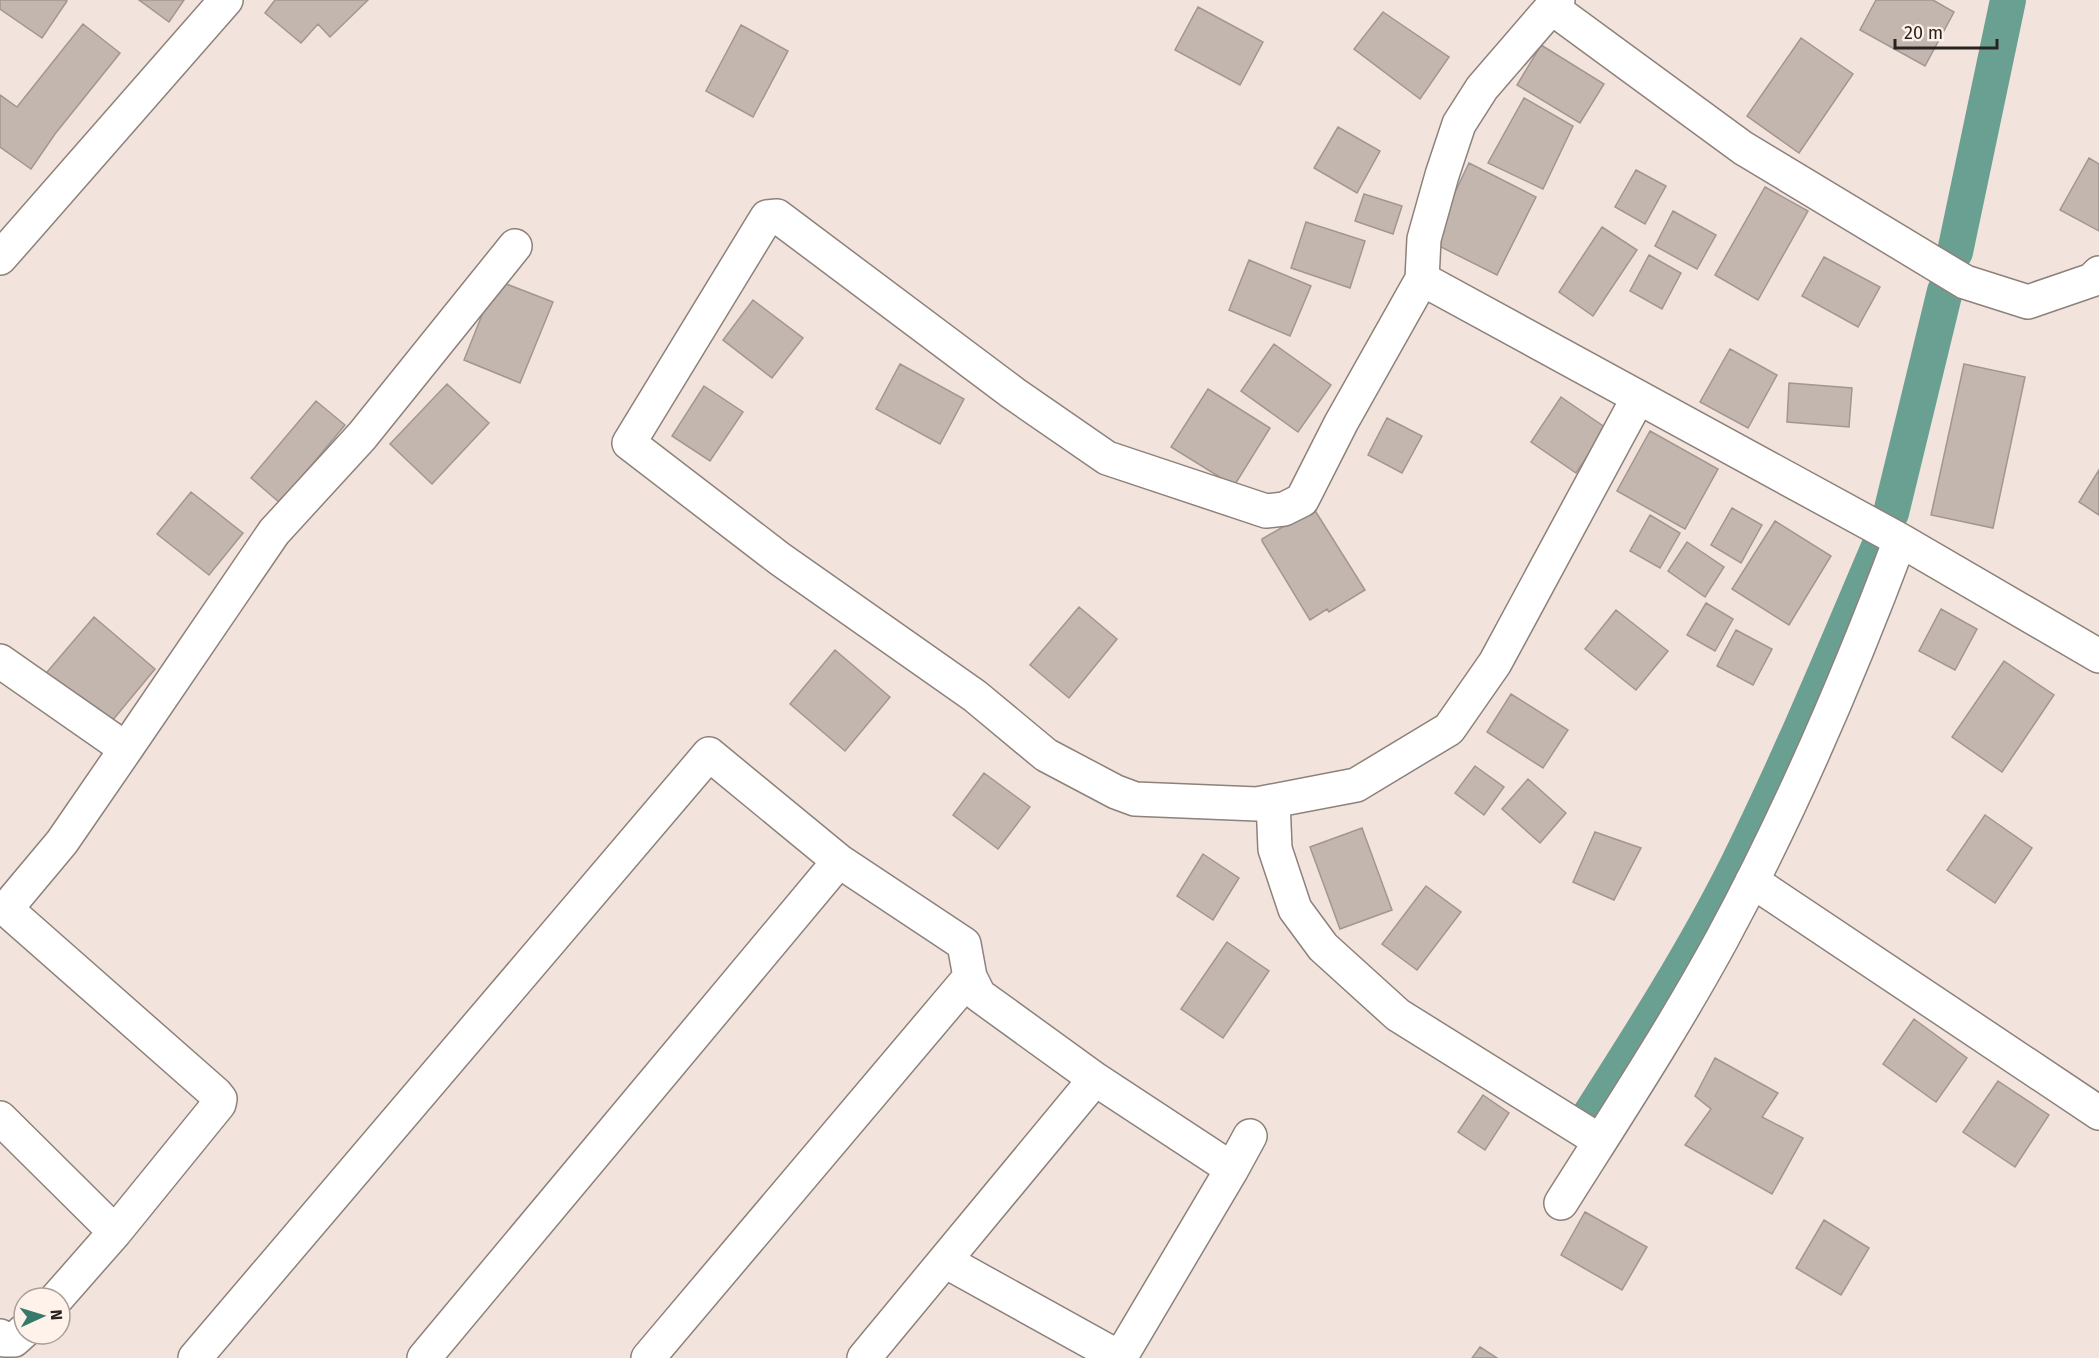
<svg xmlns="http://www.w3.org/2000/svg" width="2099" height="1358" viewBox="0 0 2099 1358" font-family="'Fira Sans',sans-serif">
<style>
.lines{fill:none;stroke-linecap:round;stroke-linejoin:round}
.canal{stroke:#6aa091;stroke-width:36}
.building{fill:#c2b6af;stroke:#a39690;stroke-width:1.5}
.street-casing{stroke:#8d817a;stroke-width:36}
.street{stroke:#fff;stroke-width:33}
</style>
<rect width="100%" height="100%" fill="#f2e4dd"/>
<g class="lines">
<!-- canal -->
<path class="canal" d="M 1955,252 L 2008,0
M 1891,513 L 1945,291
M 1588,1118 C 1641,1035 1694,952 1738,864 C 1789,761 1833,655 1878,549"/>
</g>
<!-- building -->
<path class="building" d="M 0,0 L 65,0 L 67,1 L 42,38 L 0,9 Z
M 139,0 L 184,0 L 169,22 Z
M 275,0 L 368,0 L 330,37 L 318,24 L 301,43 L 265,13 Z
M 1876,0 L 1933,0 L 1954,12 L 1925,66 L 1860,30 Z
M 1198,7 L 1263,42 L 1240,85 L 1175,50 Z
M 1383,12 L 1449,57 L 1420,99 L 1354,49 Z
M 83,24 L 120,53 L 55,134 L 31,169 L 0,147 L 0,95 L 17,107 Z
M 741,25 L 788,51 L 753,117 L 706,91 Z
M 1801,38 L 1853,74 L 1799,153 L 1747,116 Z
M 1541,45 L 1604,84 L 1580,123 L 1517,85 Z
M 1524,98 L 1573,126 L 1543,189 L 1488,163 Z
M 1338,127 L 1380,151 L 1357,193 L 1314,168 Z
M 2089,158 L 2099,164 L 2099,231 L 2060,210 Z
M 1469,163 L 1536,197 L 1497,275 L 1431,242 Z
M 1636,170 L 1666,186 L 1645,224 L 1615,207 Z
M 1765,187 L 1808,211 L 1758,300 L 1715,275 Z
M 1364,194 L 1402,206 L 1393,234 L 1355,221 Z
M 1673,211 L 1716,235 L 1697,269 L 1655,246 Z
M 1306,222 L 1365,241 L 1350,288 L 1291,268 Z
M 1602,227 L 1637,250 L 1593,316 L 1559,292 Z
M 1649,255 L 1681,273 L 1662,309 L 1630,291 Z
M 1824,257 L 1880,287 L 1858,327 L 1802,296 Z
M 1249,260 L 1311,286 L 1290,336 L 1229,310 Z
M 496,280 L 553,302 L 520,383 L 464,360 Z
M 753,300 L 803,338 L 772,378 L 723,340 Z
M 1274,344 L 1331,385 L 1298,432 L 1241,391 Z
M 1730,349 L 1777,375 L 1748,428 L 1700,402 Z
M 900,364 L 964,399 L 940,444 L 876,409 Z
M 1964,364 L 2025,377 L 1993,528 L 1931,515 Z
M 1789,383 L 1852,388 L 1849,427 L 1787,422 Z
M 447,384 L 489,423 L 432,484 L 390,444 Z
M 704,386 L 743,412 L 710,461 L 672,436 Z
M 1208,389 L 1270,428 L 1234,486 L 1171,447 Z
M 1561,397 L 1606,428 L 1576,473 L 1531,442 Z
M 316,401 L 345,425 L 280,503 L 251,478 Z
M 1387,418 L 1422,436 L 1402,473 L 1368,455 Z
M 1650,431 L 1718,469 L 1685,529 L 1617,491 Z
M 2099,470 L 2099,515 L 2079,502 Z
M 191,492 L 243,533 L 209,575 L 157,534 Z
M 1732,508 L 1762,525 L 1741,563 L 1711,545 Z
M 1314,509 L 1365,590 L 1329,612 L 1327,609 L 1310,620 L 1262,541 L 1262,539 Z
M 1650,515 L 1680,533 L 1660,568 L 1630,551 Z
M 1775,521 L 1831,556 L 1789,625 L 1732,589 Z
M 1687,542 L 1724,567 L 1705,597 L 1668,571 Z
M 1706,603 L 1733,619 L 1715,651 L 1687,635 Z
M 1079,607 L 1117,639 L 1069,698 L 1030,665 Z
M 1941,609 L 1977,629 L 1955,670 L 1919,651 Z
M 1616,610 L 1668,651 L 1636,690 L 1585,649 Z
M 94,617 L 155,669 L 98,738 L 36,685 Z
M 1736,630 L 1772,649 L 1753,685 L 1717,666 Z
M 835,650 L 890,697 L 845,751 L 790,704 Z
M 2004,661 L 2054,695 L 2002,772 L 1952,737 Z
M 1511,694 L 1568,730 L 1543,768 L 1487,732 Z
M 1475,766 L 1504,787 L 1484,815 L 1455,793 Z
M 984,773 L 1030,807 L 998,849 L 953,815 Z
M 1528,779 L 1566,813 L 1540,843 L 1502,809 Z
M 1985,815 L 2032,848 L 1995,903 L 1947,870 Z
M 1362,828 L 1392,910 L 1340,929 L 1310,847 Z
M 1595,832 L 1641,848 L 1614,900 L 1573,882 Z
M 1203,854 L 1239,878 L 1213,920 L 1177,896 Z
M 1426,886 L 1461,912 L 1417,970 L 1382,944 Z
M 1227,942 L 1269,971 L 1223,1038 L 1181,1009 Z
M 1914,1019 L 1967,1058 L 1936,1102 L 1883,1064 Z
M 1715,1058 L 1778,1093 L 1762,1117 L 1803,1138 L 1772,1194 L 1685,1145 L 1711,1109 L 1695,1096 Z
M 1998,1081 L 2049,1115 L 2015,1167 L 1963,1132 Z
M 1483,1095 L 1509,1113 L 1485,1150 L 1458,1132 Z
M 1585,1212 L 1647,1247 L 1622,1290 L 1561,1255 Z
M 1824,1220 L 1869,1248 L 1841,1295 L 1796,1268 Z
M 1480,1347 L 1497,1358 L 1472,1358 Z"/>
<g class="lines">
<!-- street casing -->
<g class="street-casing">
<path id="street" d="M 1558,0 L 1482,88 L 1459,124 L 1442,175 L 1424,239 L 1422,279 L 1341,423 L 1302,500 L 1284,509 L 1266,511 L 1107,458 L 1013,393 L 777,216 L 767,217 L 762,225 L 629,443 L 780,559 L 975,696 L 1046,755 L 1116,792 L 1135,799 L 1257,804 L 1356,785 L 1449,729 L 1495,663 L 1638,398
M 1552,8 L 1743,148 L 1965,282 L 2028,302 L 2092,280 L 2099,273
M 0,258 L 226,0
M 1422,279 L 1900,540 L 2099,656
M 0,661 L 126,749 L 274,532 L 362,436 L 515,246
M 1273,801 L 1275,849 L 1295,909 L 1323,947 L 1398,1015 L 1600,1141
M 1752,881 L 2099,1113
M 0,1118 L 115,1232
M 1561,1203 C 1616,1116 1673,1029 1722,939 C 1791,811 1849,676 1900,540
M 945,1261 L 1120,1358
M 57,1298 L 115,1232 L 219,1104 L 220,1099 L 216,1094 L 6,909 L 62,842 L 126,749
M 0,1336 L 4,1340 L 14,1340 L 24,1331
M 195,1358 L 709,754 L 839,861 L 964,944 L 970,977 L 979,995 L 1095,1079 L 1232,1169
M 424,1358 L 839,861
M 648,1358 L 970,977
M 864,1358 L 1095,1079
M 1120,1358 L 1232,1169 L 1250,1136"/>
</g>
<!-- street -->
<use href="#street" class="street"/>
</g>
<!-- north arrow -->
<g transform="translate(42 1316) rotate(86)"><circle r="28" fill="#fff2ea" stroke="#a99f99" stroke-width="1.5"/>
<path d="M0-4.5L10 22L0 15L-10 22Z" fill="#37796a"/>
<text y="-9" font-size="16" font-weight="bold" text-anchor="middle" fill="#282320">N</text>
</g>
<!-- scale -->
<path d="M1895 39v9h102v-9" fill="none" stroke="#282320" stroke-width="3"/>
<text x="1904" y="39" font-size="18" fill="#282320" stroke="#fff2ea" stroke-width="4.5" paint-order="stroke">20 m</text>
</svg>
